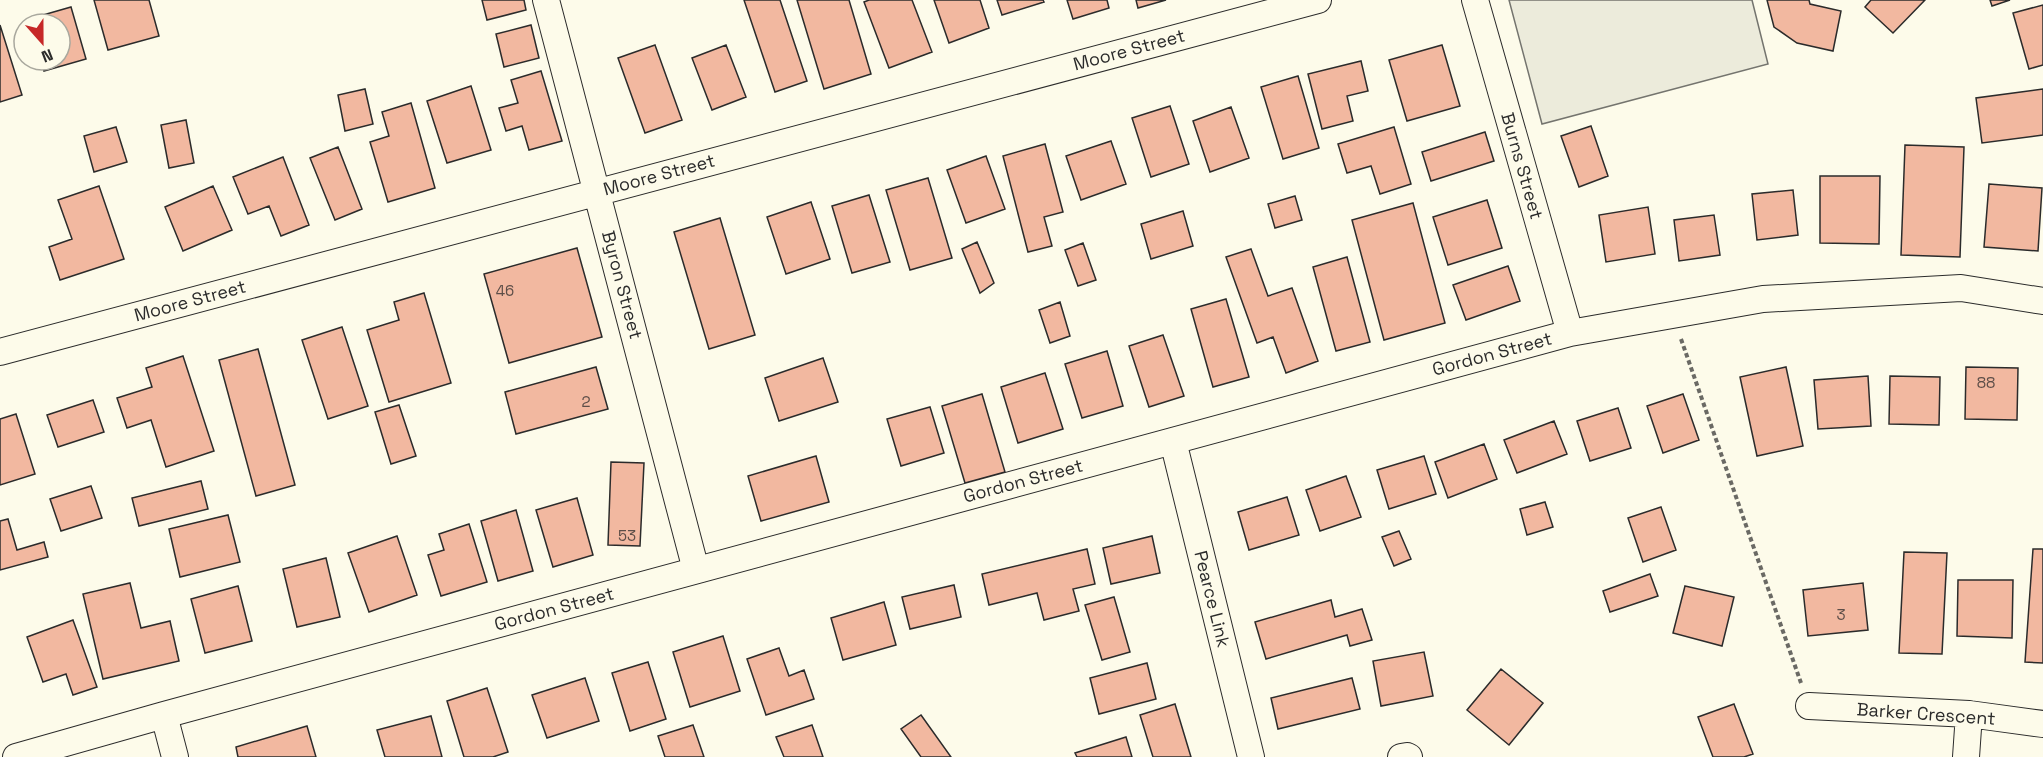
<svg xmlns="http://www.w3.org/2000/svg" width="2043" height="757" viewBox="0 0 2043 757" font-family="'Space Grotesk',sans-serif">
<style>
.green{fill:#ecebdb;stroke:#74746e;stroke-width:1.5}
.building{fill:#f2b8a0;stroke:#2b2b2b;stroke-width:1.5}
.lines{fill:none;stroke-linecap:round;stroke-linejoin:round}
.street-casing{stroke:#2b2b2b;stroke-width:28}
.path{stroke:#6a6964;stroke-width:4;stroke-dasharray:4.5 3;stroke-linecap:butt}
.street{stroke:#fdfbea;stroke-width:26}
.labels{text-anchor:middle;stroke-width:4.5;stroke-linejoin:round;paint-order:stroke}
.number-label{font-size:15px;fill:#5d4e48}
.street-label{font-size:18px;fill:#2b2b2b;stroke:#fdfbea}
</style>
<rect width="100%" height="100%" fill="#fdfbea"/>
<!-- green -->
<path class="green" d="M 1509,0 L 1752,0 L 1768,64 L 1542,124 Z"/>
<!-- building -->
<path class="building" d="M 94,0 L 149,0 L 159,36 L 108,50 Z
M 482,0 L 524,0 L 526,10 L 487,20 Z
M 744,0 L 780,0 L 807,81 L 775,92 Z
M 797,0 L 849,0 L 871,74 L 824,89 Z
M 869,0 L 912,0 L 932,52 L 889,68 L 864,2 Z
M 934,0 L 980,0 L 989,28 L 949,43 Z
M 997,0 L 1043,0 L 1044,2 L 1002,15 Z
M 1067,0 L 1107,0 L 1109,8 L 1073,19 Z
M 1136,0 L 1166,0 L 1138,8 Z
M 1767,0 L 1809,0 L 1810,4 L 1841,11 L 1833,51 L 1797,43 L 1774,27 Z
M 1871,0 L 1925,0 L 1893,33 L 1865,7 Z
M 1990,0 L 2010,0 L 1992,6 Z
M 2043,5 L 2043,65 L 2029,69 L 2013,13 Z
M 71,7 L 86,59 L 44,71 L 41,60 L 60,60 L 60,24 L 30,24 L 29,19 Z
M 0,25 L 22,95 L 0,102 Z
M 531,25 L 539,58 L 504,67 L 496,34 Z
M 655,45 L 682,120 L 645,133 L 618,58 Z
M 726,45 L 746,97 L 712,110 L 692,58 Z
M 1442,45 L 1460,106 L 1407,121 L 1389,60 Z
M 1361,61 L 1368,91 L 1347,96 L 1353,121 L 1322,129 L 1308,74 Z
M 541,71 L 562,141 L 529,150 L 522,126 L 506,131 L 499,108 L 518,103 L 511,80 Z
M 1298,76 L 1319,148 L 1283,159 L 1261,87 Z
M 471,86 L 491,150 L 447,163 L 427,101 Z
M 365,89 L 373,124 L 345,131 L 338,95 Z
M 2043,89 L 2043,135 L 1982,143 L 1976,98 Z
M 411,103 L 435,188 L 388,202 L 370,142 L 389,136 L 382,112 Z
M 1170,106 L 1189,164 L 1151,177 L 1132,118 Z
M 1231,107 L 1249,158 L 1210,172 L 1193,121 Z
M 186,120 L 194,163 L 169,168 L 161,125 Z
M 1591,126 L 1608,176 L 1579,187 L 1561,136 Z
M 116,127 L 127,162 L 94,172 L 84,136 Z
M 1394,127 L 1411,184 L 1380,194 L 1371,166 L 1347,173 L 1338,144 Z
M 1485,132 L 1494,161 L 1431,181 L 1422,152 Z
M 1111,141 L 1126,184 L 1081,200 L 1066,156 Z
M 1045,144 L 1063,212 L 1044,217 L 1052,246 L 1028,252 L 1003,156 Z
M 1905,145 L 1964,147 L 1960,257 L 1901,255 Z
M 338,147 L 362,209 L 335,220 L 310,158 Z
M 986,156 L 1005,209 L 966,223 L 947,170 Z
M 283,157 L 309,225 L 281,236 L 269,206 L 248,214 L 233,177 Z
M 1820,176 L 1880,176 L 1879,244 L 1820,243 Z
M 928,178 L 952,258 L 910,270 L 886,190 Z
M 1989,184 L 2042,188 L 2038,251 L 1984,247 Z
M 99,186 L 124,259 L 60,280 L 49,247 L 72,239 L 58,200 Z
M 213,186 L 232,230 L 183,251 L 165,207 Z
M 1793,190 L 1798,235 L 1757,240 L 1752,194 Z
M 869,195 L 890,262 L 852,273 L 832,206 Z
M 1295,196 L 1302,220 L 1275,228 L 1268,204 Z
M 1487,200 L 1502,248 L 1448,265 L 1433,217 Z
M 811,202 L 830,259 L 786,274 L 767,217 Z
M 1413,203 L 1445,323 L 1384,340 L 1352,220 Z
M 1648,207 L 1655,254 L 1606,262 L 1599,215 Z
M 1183,211 L 1193,246 L 1151,259 L 1141,224 Z
M 1714,215 L 1720,255 L 1679,261 L 1674,220 Z
M 720,218 L 755,335 L 709,349 L 674,232 Z
M 977,242 L 994,283 L 980,293 L 962,249 Z
M 1083,243 L 1096,280 L 1078,286 L 1065,250 Z
M 577,248 L 602,337 L 509,363 L 484,274 Z
M 1251,249 L 1268,296 L 1292,288 L 1318,361 L 1286,373 L 1273,337 L 1257,343 L 1226,257 Z
M 1347,257 L 1370,342 L 1336,351 L 1313,267 Z
M 1508,266 L 1520,301 L 1466,320 L 1453,285 Z
M 424,293 L 451,383 L 389,402 L 367,330 L 399,320 L 394,302 Z
M 1226,299 L 1249,377 L 1213,387 L 1191,309 Z
M 1060,302 L 1070,336 L 1050,343 L 1039,310 Z
M 342,327 L 368,406 L 328,419 L 302,340 Z
M 1163,335 L 1184,396 L 1149,407 L 1129,346 Z
M 258,349 L 295,485 L 256,496 L 219,360 Z
M 1107,351 L 1123,406 L 1082,418 L 1065,364 Z
M 183,356 L 214,451 L 166,467 L 151,420 L 127,428 L 117,398 L 152,387 L 146,368 Z
M 823,358 L 838,402 L 779,421 L 765,378 Z
M 596,367 L 608,409 L 516,434 L 505,392 Z
M 1786,367 L 1803,446 L 1757,456 L 1740,377 Z
M 1966,367 L 2018,368 L 2017,420 L 1965,419 Z
M 1045,373 L 1063,429 L 1018,443 L 1001,387 Z
M 1868,376 L 1871,426 L 1818,429 L 1814,380 Z
M 1890,376 L 1940,377 L 1939,425 L 1889,424 Z
M 982,394 L 1005,472 L 965,483 L 942,406 Z
M 1683,394 L 1699,440 L 1663,453 L 1647,406 Z
M 93,400 L 104,432 L 58,447 L 47,415 Z
M 399,405 L 416,456 L 391,464 L 375,412 Z
M 930,407 L 944,453 L 901,466 L 887,419 Z
M 1618,408 L 1631,448 L 1590,461 L 1577,421 Z
M 16,414 L 35,474 L 0,485 L 0,419 Z
M 1554,421 L 1567,454 L 1517,473 L 1504,440 Z
M 1484,444 L 1497,479 L 1448,498 L 1435,462 Z
M 816,456 L 829,502 L 761,521 L 748,476 Z
M 1424,456 L 1436,494 L 1389,509 L 1377,470 Z
M 611,462 L 644,463 L 640,546 L 608,545 Z
M 1346,476 L 1361,517 L 1320,531 L 1306,490 Z
M 201,481 L 208,509 L 139,526 L 132,498 Z
M 91,486 L 102,518 L 61,531 L 50,499 Z
M 1287,497 L 1299,535 L 1249,550 L 1238,512 Z
M 577,498 L 593,555 L 553,567 L 536,510 Z
M 1545,502 L 1553,527 L 1527,535 L 1520,509 Z
M 1661,507 L 1676,550 L 1643,562 L 1628,518 Z
M 516,510 L 533,571 L 498,581 L 481,521 Z
M 228,515 L 240,562 L 180,577 L 169,529 Z
M 8,519 L 17,550 L 44,542 L 48,557 L 0,570 L 0,521 Z
M 469,524 L 487,582 L 441,596 L 428,555 L 444,550 L 439,534 Z
M 1399,531 L 1411,559 L 1394,566 L 1382,537 Z
M 397,536 L 417,595 L 369,612 L 348,553 Z
M 1152,536 L 1160,573 L 1111,584 L 1103,548 Z
M 1087,549 L 1095,584 L 1073,589 L 1079,611 L 1044,620 L 1037,593 L 989,605 L 982,574 Z
M 2033,549 L 2043,549 L 2043,663 L 2025,662 Z
M 1904,552 L 1947,553 L 1942,654 L 1899,653 Z
M 326,558 L 340,617 L 297,627 L 283,569 Z
M 1650,574 L 1658,596 L 1610,612 L 1603,591 Z
M 1958,580 L 2013,580 L 2012,638 L 1957,636 Z
M 130,583 L 141,628 L 170,621 L 179,661 L 103,679 L 83,594 Z
M 1863,583 L 1868,630 L 1808,636 L 1803,590 Z
M 954,585 L 961,617 L 910,629 L 902,597 Z
M 238,586 L 252,641 L 205,653 L 191,599 Z
M 1685,586 L 1734,597 L 1722,646 L 1673,633 Z
M 1114,597 L 1130,652 L 1102,660 L 1085,605 Z
M 1331,600 L 1335,617 L 1362,609 L 1372,640 L 1350,646 L 1347,635 L 1266,659 L 1255,622 Z
M 884,602 L 896,645 L 843,660 L 831,618 Z
M 73,620 L 97,687 L 73,695 L 66,674 L 43,682 L 27,637 Z
M 723,636 L 740,691 L 690,707 L 673,652 Z
M 779,648 L 789,676 L 804,670 L 814,699 L 766,715 L 747,659 Z
M 1424,652 L 1433,696 L 1381,706 L 1373,661 Z
M 648,662 L 666,719 L 630,731 L 612,673 Z
M 1147,663 L 1156,699 L 1099,714 L 1090,678 Z
M 1501,669 L 1543,703 L 1509,745 L 1467,710 Z
M 585,678 L 599,721 L 547,738 L 532,695 Z
M 1352,678 L 1360,709 L 1278,729 L 1271,698 Z
M 487,688 L 508,752 L 493,757 L 464,757 L 447,701 Z
M 1175,704 L 1191,757 L 1153,757 L 1140,715 Z
M 1734,704 L 1753,754 L 1744,757 L 1713,757 L 1698,717 Z
M 921,715 L 951,757 L 921,757 L 901,729 Z
M 431,716 L 442,757 L 385,757 L 377,730 Z
M 693,725 L 704,757 L 665,757 L 658,736 Z
M 812,725 L 823,757 L 784,757 L 776,737 Z
M 307,726 L 316,757 L 238,757 L 236,747 Z
M 1126,737 L 1132,757 L 1077,757 L 1075,753 Z"/>
<g class="lines">
<!-- street casing -->
<g class="street-casing">
<path id="street" d="M 546,0 L 696,570
M 1475,0 L 1570,333
M 0,352 L 1318,0
M 1173,441 L 1251,757
M 1809,706 L 1969,714 L 2043,724
M 164,715 L 175,757
M 16,757 L 164,715 L 1570,333 L 1763,299 L 1961,288 L 2043,301
M 1401,757 L 1407,756 L 1409,757
M 1966,757 L 1969,714"/>
</g>
<!-- path -->
<path class="path" d="M 1681,339 L 1801,683"/>
<!-- street -->
<use href="#street" class="street"/>
</g>
<g class="labels">
<!-- number labels -->
<g class="number-label">
<text x="505" y="296">46</text>
<text x="1986" y="388">88</text>
<text x="586" y="407">2</text>
<text x="627" y="541">53</text>
<text x="1841" y="620">3</text>
</g>
<!-- street labels -->
<g class="street-label">
<text transform="translate(1129 50) rotate(-15)" y="6">Moore Street</text>
<text transform="translate(1522 166) rotate(74)" y="6">Burns Street</text>
<text transform="translate(659 175) rotate(-15)" y="6">Moore Street</text>
<text transform="translate(622 285) rotate(75)" y="6">Byron Street</text>
<text transform="translate(190 301) rotate(-15)" y="6">Moore Street</text>
<text transform="translate(1492 354) rotate(-15)" y="6">Gordon Street</text>
<text transform="translate(1023 481) rotate(-15)" y="6">Gordon Street</text>
<text transform="translate(1212 599) rotate(76)" y="6">Pearce Link</text>
<text transform="translate(554 609) rotate(-15)" y="6">Gordon Street</text>
<text transform="translate(1926 714) rotate(4)" y="6">Barker Crescent</text>
</g>
</g>
<!-- north arrow -->
<g transform="translate(42 42) rotate(159)"><circle r="28" fill="#fdfbea" stroke="#a9a89e" stroke-width="1.5"/>
<path d="M0-4.5L10 22L0 15L-10 22Z" fill="#c62828"/>
<text y="-9" font-size="16" font-weight="bold" text-anchor="middle" fill="#2b2b2b">N</text>
</g>
</svg>
